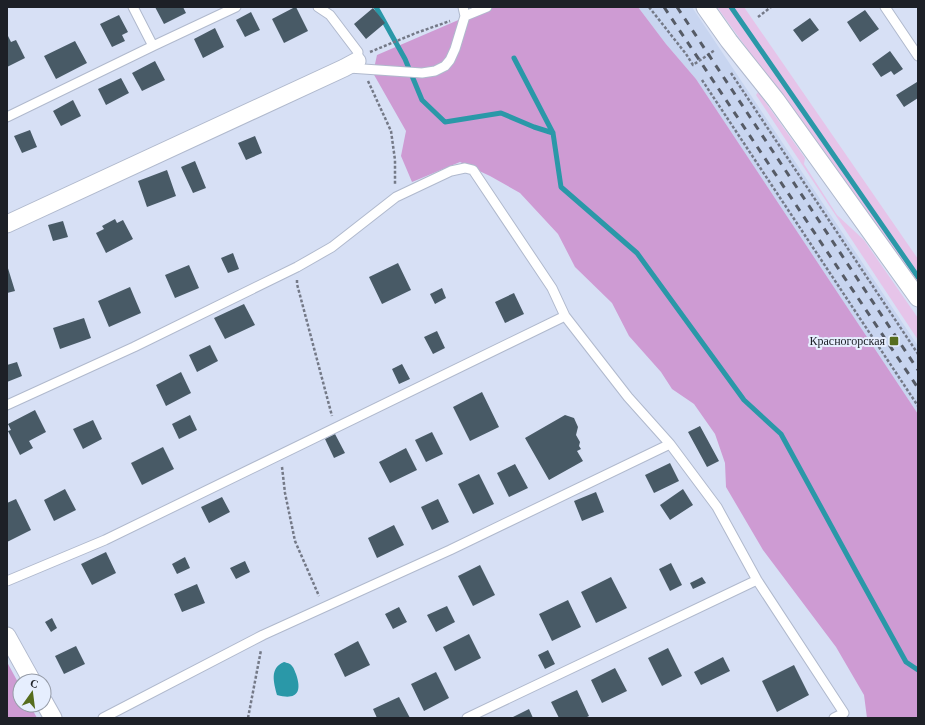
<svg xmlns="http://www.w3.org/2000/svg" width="925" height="725" viewBox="0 0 925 725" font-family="'Libre Baskerville',serif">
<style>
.built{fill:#c8d5f0}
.green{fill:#e6c4e9}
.forest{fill:#ce9bd3}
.water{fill:#2a98a8}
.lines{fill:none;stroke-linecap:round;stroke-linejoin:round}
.stream{stroke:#2a98a8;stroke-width:5}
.building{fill:#485a66}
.service-casing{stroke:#b0b9cd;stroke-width:11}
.minor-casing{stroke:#b0b9cd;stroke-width:19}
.path{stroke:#747987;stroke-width:2.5;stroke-dasharray:3 2;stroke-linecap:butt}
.service{stroke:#fff;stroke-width:9}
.minor{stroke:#fff;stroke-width:17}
.rail{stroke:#565b66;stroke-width:3;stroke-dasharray:7 7;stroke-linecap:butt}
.poi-dot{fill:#566d1e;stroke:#e6eefe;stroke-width:1.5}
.labels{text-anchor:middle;stroke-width:4;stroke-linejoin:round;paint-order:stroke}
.poi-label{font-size:12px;fill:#1d2027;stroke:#e6eefe;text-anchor:end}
</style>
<rect width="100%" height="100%" fill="#d7e0f5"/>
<!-- built -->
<path class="built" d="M 638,7 L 692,7 L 918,346 L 918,414 L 696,79 L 666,44 Z"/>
<!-- green -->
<path class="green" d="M 717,7 L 744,7 L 918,259 L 918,286 Z
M 758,92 L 805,158 L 804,164 L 837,215 L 864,240 L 918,318 L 918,340 L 756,95 Z"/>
<!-- forest -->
<path class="forest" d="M 492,7 L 638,7 L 666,44 L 696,79 L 918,414 L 918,718 L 867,718 L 864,695 L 836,647 L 763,550 L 726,487 L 725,463 L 715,434 L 694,404 L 672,389 L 661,372 L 629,336 L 612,303 L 575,267 L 558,234 L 520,193 L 490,176 L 460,162 L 412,182 L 401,156 L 406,131 L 373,73 L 377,55 L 477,12 Z
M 7,662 L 20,686 L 20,705 L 30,705 L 37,718 L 7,718 Z"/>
<!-- water -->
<path class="water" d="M 284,662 C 287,663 290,663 292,666 C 294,668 295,672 296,674 C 303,694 295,700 277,695 C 274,683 269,668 284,662 Z"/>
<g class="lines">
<!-- stream -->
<path class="stream" d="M 376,7 L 405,59 L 422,100 L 445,122 L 501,113 L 534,127 L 553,133
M 731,7 L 918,277
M 514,58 L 553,133 L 561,187 L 637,253 L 744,400 L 781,434 L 858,575 L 906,662 L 918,670"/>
</g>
<!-- building -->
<path class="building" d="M 155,7 L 183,7 L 186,13 L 164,24 Z
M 295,7 L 296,7 L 308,31 L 284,43 L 272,19 Z
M 373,8 L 385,23 L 366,39 L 354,24 Z
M 865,10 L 879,29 L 860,42 L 847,22 Z
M 251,12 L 260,30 L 245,37 L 236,20 Z
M 119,15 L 128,32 L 122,35 L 125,41 L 112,47 L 100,24 Z
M 810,18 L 819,30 L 802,42 L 793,30 Z
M 215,28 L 224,47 L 203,58 L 194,39 Z
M 7,34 L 11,42 L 16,40 L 25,58 L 7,67 Z
M 75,41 L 87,63 L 56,79 L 44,56 Z
M 890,51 L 903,69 L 894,75 L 891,71 L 881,77 L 872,64 Z
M 155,61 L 165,80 L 142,91 L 132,73 Z
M 121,78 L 129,93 L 106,105 L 98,89 Z
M 917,82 L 918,98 L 904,107 L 896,95 Z
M 73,100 L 81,116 L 61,126 L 53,111 Z
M 30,130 L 37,147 L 22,153 L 14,136 Z
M 255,136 L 262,153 L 246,160 L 238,143 Z
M 195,161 L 206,188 L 193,193 L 181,167 Z
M 167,170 L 176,196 L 147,207 L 138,181 Z
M 115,219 L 117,223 L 123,220 L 133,239 L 106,253 L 96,233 L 104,229 L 102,226 Z
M 63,221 L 68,237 L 53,241 L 48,225 Z
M 233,253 L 239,269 L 228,273 L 221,258 Z
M 398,263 L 411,290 L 382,304 L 369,277 Z
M 7,265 L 15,291 L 7,293 Z
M 189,265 L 199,288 L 175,298 L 165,275 Z
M 130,287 L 141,313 L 109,327 L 98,301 Z
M 442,288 L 446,298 L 435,304 L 430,294 Z
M 514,293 L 524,314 L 505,323 L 495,302 Z
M 244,304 L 255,325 L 225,339 L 214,318 Z
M 84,318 L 91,338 L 60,349 L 53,328 Z
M 437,331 L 445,348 L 433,354 L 424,337 Z
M 210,345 L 218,361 L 197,372 L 189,355 Z
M 17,362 L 22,376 L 7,382 L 7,365 Z
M 402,364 L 410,379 L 399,384 L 392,369 Z
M 181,372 L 191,393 L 166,406 L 156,385 Z
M 482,392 L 499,427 L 470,441 L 453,407 Z
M 35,410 L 46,432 L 29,441 L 33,448 L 20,455 L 8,431 L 11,430 L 8,424 Z
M 190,415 L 197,430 L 179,439 L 172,424 Z
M 565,415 L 574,418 L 578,427 L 576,435 L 580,442 L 579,446 L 581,449 L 577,451 L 583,461 L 549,480 L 525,438 Z
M 93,420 L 102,439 L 83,449 L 73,429 Z
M 700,426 L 719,461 L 707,467 L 688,432 Z
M 432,432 L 443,454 L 426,462 L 415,440 Z
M 335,434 L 345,453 L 334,458 L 325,439 Z
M 163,447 L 174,469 L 142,485 L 131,463 Z
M 406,448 L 417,470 L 390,483 L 379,462 Z
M 670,463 L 679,481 L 654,493 L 645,475 Z
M 515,464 L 528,488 L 509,497 L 497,473 Z
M 479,474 L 494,504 L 473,514 L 458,484 Z
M 65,489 L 76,510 L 54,521 L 44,500 Z
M 683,489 L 693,505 L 670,520 L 660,505 Z
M 596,492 L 604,512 L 582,521 L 574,501 Z
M 222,497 L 230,512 L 209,523 L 201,507 Z
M 16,499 L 31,530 L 7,542 L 7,503 Z
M 438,499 L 449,522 L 432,530 L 421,507 Z
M 394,525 L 404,545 L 377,558 L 368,538 Z
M 106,552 L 116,573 L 92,585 L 81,564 Z
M 185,557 L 190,568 L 177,574 L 172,564 Z
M 245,561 L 250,572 L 236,579 L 230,568 Z
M 671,563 L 682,585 L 670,591 L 659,569 Z
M 480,565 L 495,595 L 473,606 L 458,576 Z
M 611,577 L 627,608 L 596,623 L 581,592 Z
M 702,577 L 706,583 L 693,589 L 690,583 Z
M 197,584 L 205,603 L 182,612 L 174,594 Z
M 568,600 L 581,627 L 552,641 L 539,614 Z
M 447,606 L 455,622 L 436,632 L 427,615 Z
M 399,607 L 407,622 L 393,629 L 385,614 Z
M 52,618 L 57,628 L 51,632 L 45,622 Z
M 469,634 L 481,658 L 455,671 L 443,647 Z
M 358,641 L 370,665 L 345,677 L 334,654 Z
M 76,646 L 85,664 L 64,674 L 55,656 Z
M 668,648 L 682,676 L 662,686 L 648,658 Z
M 548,650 L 555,664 L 545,669 L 538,655 Z
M 723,657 L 730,671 L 701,685 L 694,672 Z
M 794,665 L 809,695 L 777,712 L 762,681 Z
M 615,668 L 627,691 L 602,703 L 591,680 Z
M 436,672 L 449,698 L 424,711 L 411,684 Z
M 577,690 L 589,716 L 585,718 L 559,718 L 551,702 Z
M 399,697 L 410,718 L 377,718 L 373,709 Z
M 529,709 L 533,718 L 511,718 Z"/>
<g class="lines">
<!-- service casing -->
<g class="service-casing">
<path id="service" d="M 133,7 L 153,46 L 236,7
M 318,7 L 330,15 L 358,52 L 357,61
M 885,7 L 918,56
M 465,16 L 487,7
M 349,68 L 422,73 L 435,71 L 445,66 L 450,60 L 455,49 L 465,16 L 463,7
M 7,117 L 153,46
M 7,405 L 134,347 L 297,267 L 332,247 L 396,197 L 451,171 L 465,168 L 473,170 L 552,288 L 565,316 L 628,397 L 670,444 L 717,507 L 757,580 L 844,713 L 834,718
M 7,581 L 105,540 L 561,318
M 103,718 L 263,635 L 450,550 L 670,444
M 467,718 L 757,580"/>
</g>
<!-- minor casing -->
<g class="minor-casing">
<path id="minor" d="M 705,7 L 729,41 L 776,100 L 918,298
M 7,224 L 344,68 L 357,61
M 7,636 L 32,681
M 44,702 L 53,718"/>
</g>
<!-- path -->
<path class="path" d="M 649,7 L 686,54 L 693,65 L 715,50
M 758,17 L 771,7
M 370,52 L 416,33 L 450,21
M 731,73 L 918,354
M 702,80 L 918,406
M 368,81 L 391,131 L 395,160 L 395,185
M 297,280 L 297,284 L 332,416
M 282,467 L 285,493 L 295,541 L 319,596
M 248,718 L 261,650"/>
<!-- service -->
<use href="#service" class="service"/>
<!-- minor -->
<use href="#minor" class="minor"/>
<!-- rail -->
<path class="rail" d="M 664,7 L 918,388
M 677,7 L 918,370"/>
</g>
<!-- markers -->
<rect class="poi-dot" x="889" y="336" width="10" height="10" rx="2"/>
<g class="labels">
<!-- poi labels -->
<g class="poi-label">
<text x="885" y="345">Красногорская</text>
</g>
</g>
<!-- border -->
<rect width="925" height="725" fill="none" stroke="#1d2027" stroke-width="16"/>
<!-- north arrow -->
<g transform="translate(32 693) rotate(14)"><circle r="19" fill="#e6eefe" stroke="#969ca8"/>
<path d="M0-3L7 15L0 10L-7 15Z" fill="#566d1e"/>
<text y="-6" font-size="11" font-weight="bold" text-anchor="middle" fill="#1d2027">С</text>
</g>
</svg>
